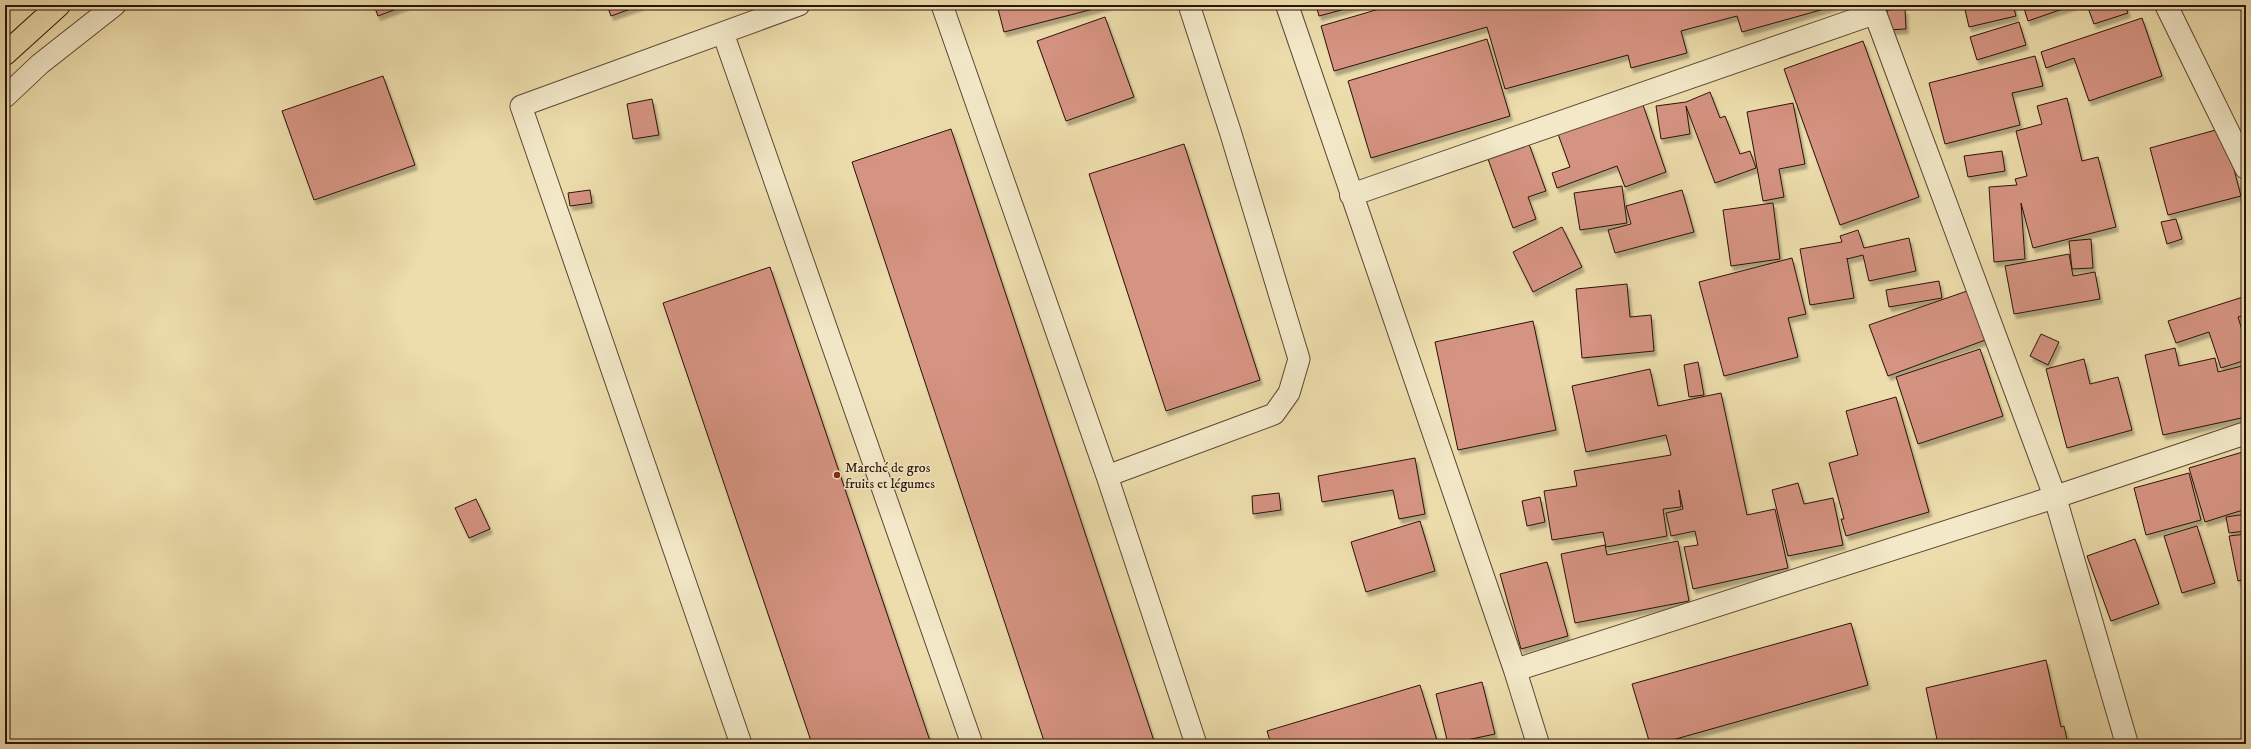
<svg xmlns="http://www.w3.org/2000/svg" width="2251" height="749" viewBox="0 0 2251 749" font-family="'IM FELL DW Pica',serif">
<style>
.building{fill:#d59381;stroke:#2a1309;filter:url(#shadow)}
.lines{fill:none;stroke-linecap:round;stroke-linejoin:round}
.service-casing{stroke:#5b4632;stroke-width:23}
.minor-casing{stroke:#5b4632;stroke-width:24}
.primary-casing{stroke:#2a1309;stroke-width:24}
.service{stroke:#f3e9c9;stroke-width:21}
.minor{stroke:#f3e9c9;stroke-width:22}
.primary{stroke:#edddac;stroke-width:22}
.poi-dot{fill:#8f2418;stroke:#f3e9c9;stroke-width:1.5}
.labels{text-anchor:middle;stroke-width:3;stroke-linejoin:round;paint-order:stroke}
.poi-label{font-size:14px;fill:#2a1309;stroke:#f3e9c9;text-anchor:start}
</style>
<defs>
<filter id="shadow"><feDropShadow dx="2.5" dy="4.5" stdDeviation="1" flood-color="#0004"/></filter>
</defs>
<rect width="100%" height="100%" fill="#edddac"/>
<filter id="stains"><feTurbulence type="fractalNoise" baseFrequency=".005" numOctaves="4"/><feColorMatrix values="0 0 0 0 .2 0 0 0 0 .09 0 0 0 0 .02 0 0 0 .5 -.17"/></filter>
<radialGradient id="worn" r=".72"><stop offset=".6" stop-color="#630" stop-opacity="0"/><stop offset="1" stop-color="#630" stop-opacity=".3"/></radialGradient>
<!-- building -->
<path class="building" d="M 374,5 L 407,5 L 378,16 Z
M 607,5 L 642,5 L 611,16 Z
M 997,5 L 1109,5 L 1004,32 Z
M 1316,5 L 1360,5 L 1319,16 Z
M 1393,5 L 1565,5 L 1565,8 L 1576,5 L 1835,6 L 1742,32 L 1737,16 L 1681,31 L 1687,53 L 1631,68 L 1628,55 L 1505,89 L 1487,27 L 1334,71 L 1321,26 Z
M 1964,5 L 2013,5 L 2016,16 L 1969,27 Z
M 2023,5 L 2074,5 L 2028,21 Z
M 2087,5 L 2125,5 L 2128,13 L 2094,24 Z
M 1905,9 L 1906,29 L 1887,30 L 1887,10 Z
M 1105,17 L 1134,97 L 1066,121 L 1037,41 Z
M 2142,18 L 2162,76 L 2089,101 L 2074,58 L 2046,68 L 2041,52 Z
M 2019,22 L 2026,45 L 1977,60 L 1970,37 Z
M 1487,39 L 1510,116 L 1371,158 L 1348,81 Z
M 1863,41 L 1919,197 L 1840,225 L 1784,69 Z
M 2035,56 L 2043,86 L 2012,93 L 2020,125 L 1945,144 L 1929,83 Z
M 383,76 L 415,165 L 314,200 L 282,111 Z
M 1710,92 L 1720,118 L 1725,116 L 1740,154 L 1750,151 L 1756,168 L 1715,183 L 1686,106 L 1690,134 L 1661,139 L 1656,106 L 1686,102 Z
M 2067,98 L 2082,161 L 2098,157 L 2116,227 L 2033,248 L 2021,203 L 2025,259 L 1994,262 L 1989,187 L 2017,185 L 2015,179 L 2027,176 L 2016,131 L 2042,124 L 2037,106 Z
M 652,99 L 659,135 L 633,139 L 627,104 Z
M 1793,103 L 1805,164 L 1779,169 L 1784,197 L 1763,201 L 1747,112 Z
M 1643,105 L 1666,172 L 1625,187 L 1617,166 L 1557,188 L 1552,173 L 1570,167 L 1558,134 Z
M 2223,128 L 2241,196 L 2168,215 L 2150,148 Z
M 951,129 L 1155,744 L 1045,744 L 852,162 Z
M 1184,144 L 1260,380 L 1166,411 L 1089,174 Z
M 1529,144 L 1546,191 L 1528,197 L 1536,219 L 1513,228 L 1488,159 Z
M 2002,151 L 2005,171 L 1968,177 L 1964,156 Z
M 1622,186 L 1627,223 L 1580,230 L 1574,193 Z
M 590,190 L 592,203 L 570,206 L 568,193 Z
M 1682,190 L 1694,232 L 1615,253 L 1608,230 L 1631,224 L 1626,206 Z
M 1773,203 L 1780,259 L 1731,266 L 1723,210 Z
M 2176,219 L 2182,239 L 2167,244 L 2161,222 Z
M 1562,227 L 1582,267 L 1533,292 L 1513,252 Z
M 1858,230 L 1864,248 L 1909,238 L 1916,271 L 1869,281 L 1863,255 L 1847,259 L 1847,258 L 1854,298 L 1810,305 L 1800,249 L 1842,242 L 1840,236 Z
M 2091,239 L 2093,268 L 2072,269 L 2069,241 Z
M 2069,254 L 2073,276 L 2095,272 L 2100,299 L 2014,314 L 2005,266 Z
M 1792,258 L 1806,314 L 1788,318 L 1798,357 L 1724,376 L 1699,282 Z
M 770,267 L 931,744 L 812,744 L 663,303 Z
M 1939,281 L 1942,298 L 1889,307 L 1886,290 Z
M 1627,284 L 1630,317 L 1651,315 L 1654,351 L 1582,358 L 1576,289 Z
M 1970,290 L 1988,339 L 1888,376 L 1869,325 Z
M 2246,296 L 2246,315 L 2238,317 L 2246,343 L 2246,360 L 2221,368 L 2209,332 L 2176,343 L 2168,321 Z
M 1533,321 L 1556,430 L 1458,450 L 1435,342 Z
M 2041,334 L 2059,342 L 2048,365 L 2030,356 Z
M 2175,348 L 2179,366 L 2215,358 L 2218,372 L 2246,365 L 2246,417 L 2163,435 L 2145,355 Z
M 1980,349 L 2003,416 L 1918,444 L 1896,377 Z
M 2084,359 L 2090,384 L 2118,377 L 2132,430 L 2067,448 L 2046,369 Z
M 1698,362 L 1704,395 L 1689,397 L 1684,365 Z
M 1650,369 L 1658,406 L 1721,393 L 1747,515 L 1775,509 L 1788,568 L 1693,589 L 1684,547 L 1698,545 L 1695,531 L 1671,536 L 1666,513 L 1683,509 L 1679,490 L 1681,507 L 1663,509 L 1667,536 L 1606,547 L 1603,532 L 1552,540 L 1544,491 L 1577,486 L 1574,471 L 1671,455 L 1666,435 L 1586,452 L 1572,386 Z
M 1896,397 L 1929,512 L 1846,536 L 1841,519 L 1844,519 L 1829,463 L 1858,455 L 1846,411 Z
M 2246,451 L 2246,509 L 2205,522 L 2189,468 Z
M 1415,458 L 1425,514 L 1399,519 L 1393,490 L 1322,502 L 1318,476 Z
M 2189,473 L 2201,520 L 2146,535 L 2134,488 Z
M 1798,483 L 1804,504 L 1833,498 L 1843,545 L 1788,556 L 1772,490 Z
M 1279,493 L 1281,510 L 1253,514 L 1252,496 Z
M 1540,497 L 1545,522 L 1527,526 L 1522,501 Z
M 476,499 L 490,529 L 469,538 L 455,508 Z
M 2246,514 L 2246,531 L 2229,533 L 2226,517 Z
M 1420,521 L 1435,571 L 1366,592 L 1351,542 Z
M 2197,526 L 2215,583 L 2182,593 L 2164,536 Z
M 2246,534 L 2246,579 L 2238,581 L 2229,536 Z
M 2135,539 L 2159,604 L 2111,621 L 2087,556 Z
M 1678,541 L 1689,601 L 1575,623 L 1561,554 L 1605,545 L 1607,555 Z
M 1547,562 L 1568,636 L 1521,649 L 1500,574 Z
M 1851,623 L 1868,685 L 1658,744 L 1650,744 L 1632,684 Z
M 2046,660 L 2061,727 L 2064,726 L 2068,744 L 1973,744 L 1972,739 L 1938,744 L 1926,688 Z
M 1482,682 L 1495,734 L 1448,744 L 1436,694 Z
M 1420,685 L 1438,744 L 1271,744 L 1267,731 Z"/>
<g class="lines">
<!-- service casing -->
<g class="service-casing">
<path id="service" d="M 942,5 L 1107,476
M 1189,5 L 1230,131 L 1299,359 L 1289,393 L 1274,414 L 1107,476 L 1196,744
M 723,33 L 972,744
M 5,97 L 40,64 L 115,5
M 741,744 L 521,106 L 799,5"/>
</g>
<!-- minor casing -->
<g class="minor-casing">
<path id="minor" d="M 1287,5 L 1515,670 L 1538,744
M 1872,5 L 2055,497 L 2127,744
M 2166,5 L 2246,168
M 1351,195 L 1875,13
M 1515,670 L 2055,497 L 2246,433"/>
</g>
<!-- primary casing -->
<g class="primary-casing">
<path id="primary" d="M 5,54 L 59,5"/>
</g>
<!-- service -->
<use href="#service" class="service"/>
<!-- minor -->
<use href="#minor" class="minor"/>
<!-- primary -->
<use href="#primary" class="primary"/>
</g>
<!-- markers -->
<circle class="poi-dot" cx="837" cy="475" r="4"/>
<g class="labels">
<!-- poi labels -->
<g class="poi-label">
<text x="845" y="472">Marché de gros<tspan x="845" dy="16">fruits et légumes</tspan></text>
</g>
</g>
<!-- margin -->
<rect width="2251" height="749" fill="none" stroke="#edddac" stroke-width="20"/>
<rect x="6" y="6" width="2239" height="737" fill="none" stroke="#2a1309" stroke-width="2"/>
<rect x="10" y="10" width="2231" height="729" fill="none" stroke="#2a1309"/>
<rect width="100%" height="100%" filter="url(#stains)"/>
<rect width="100%" height="100%" fill="url(#worn)"/>
</svg>
